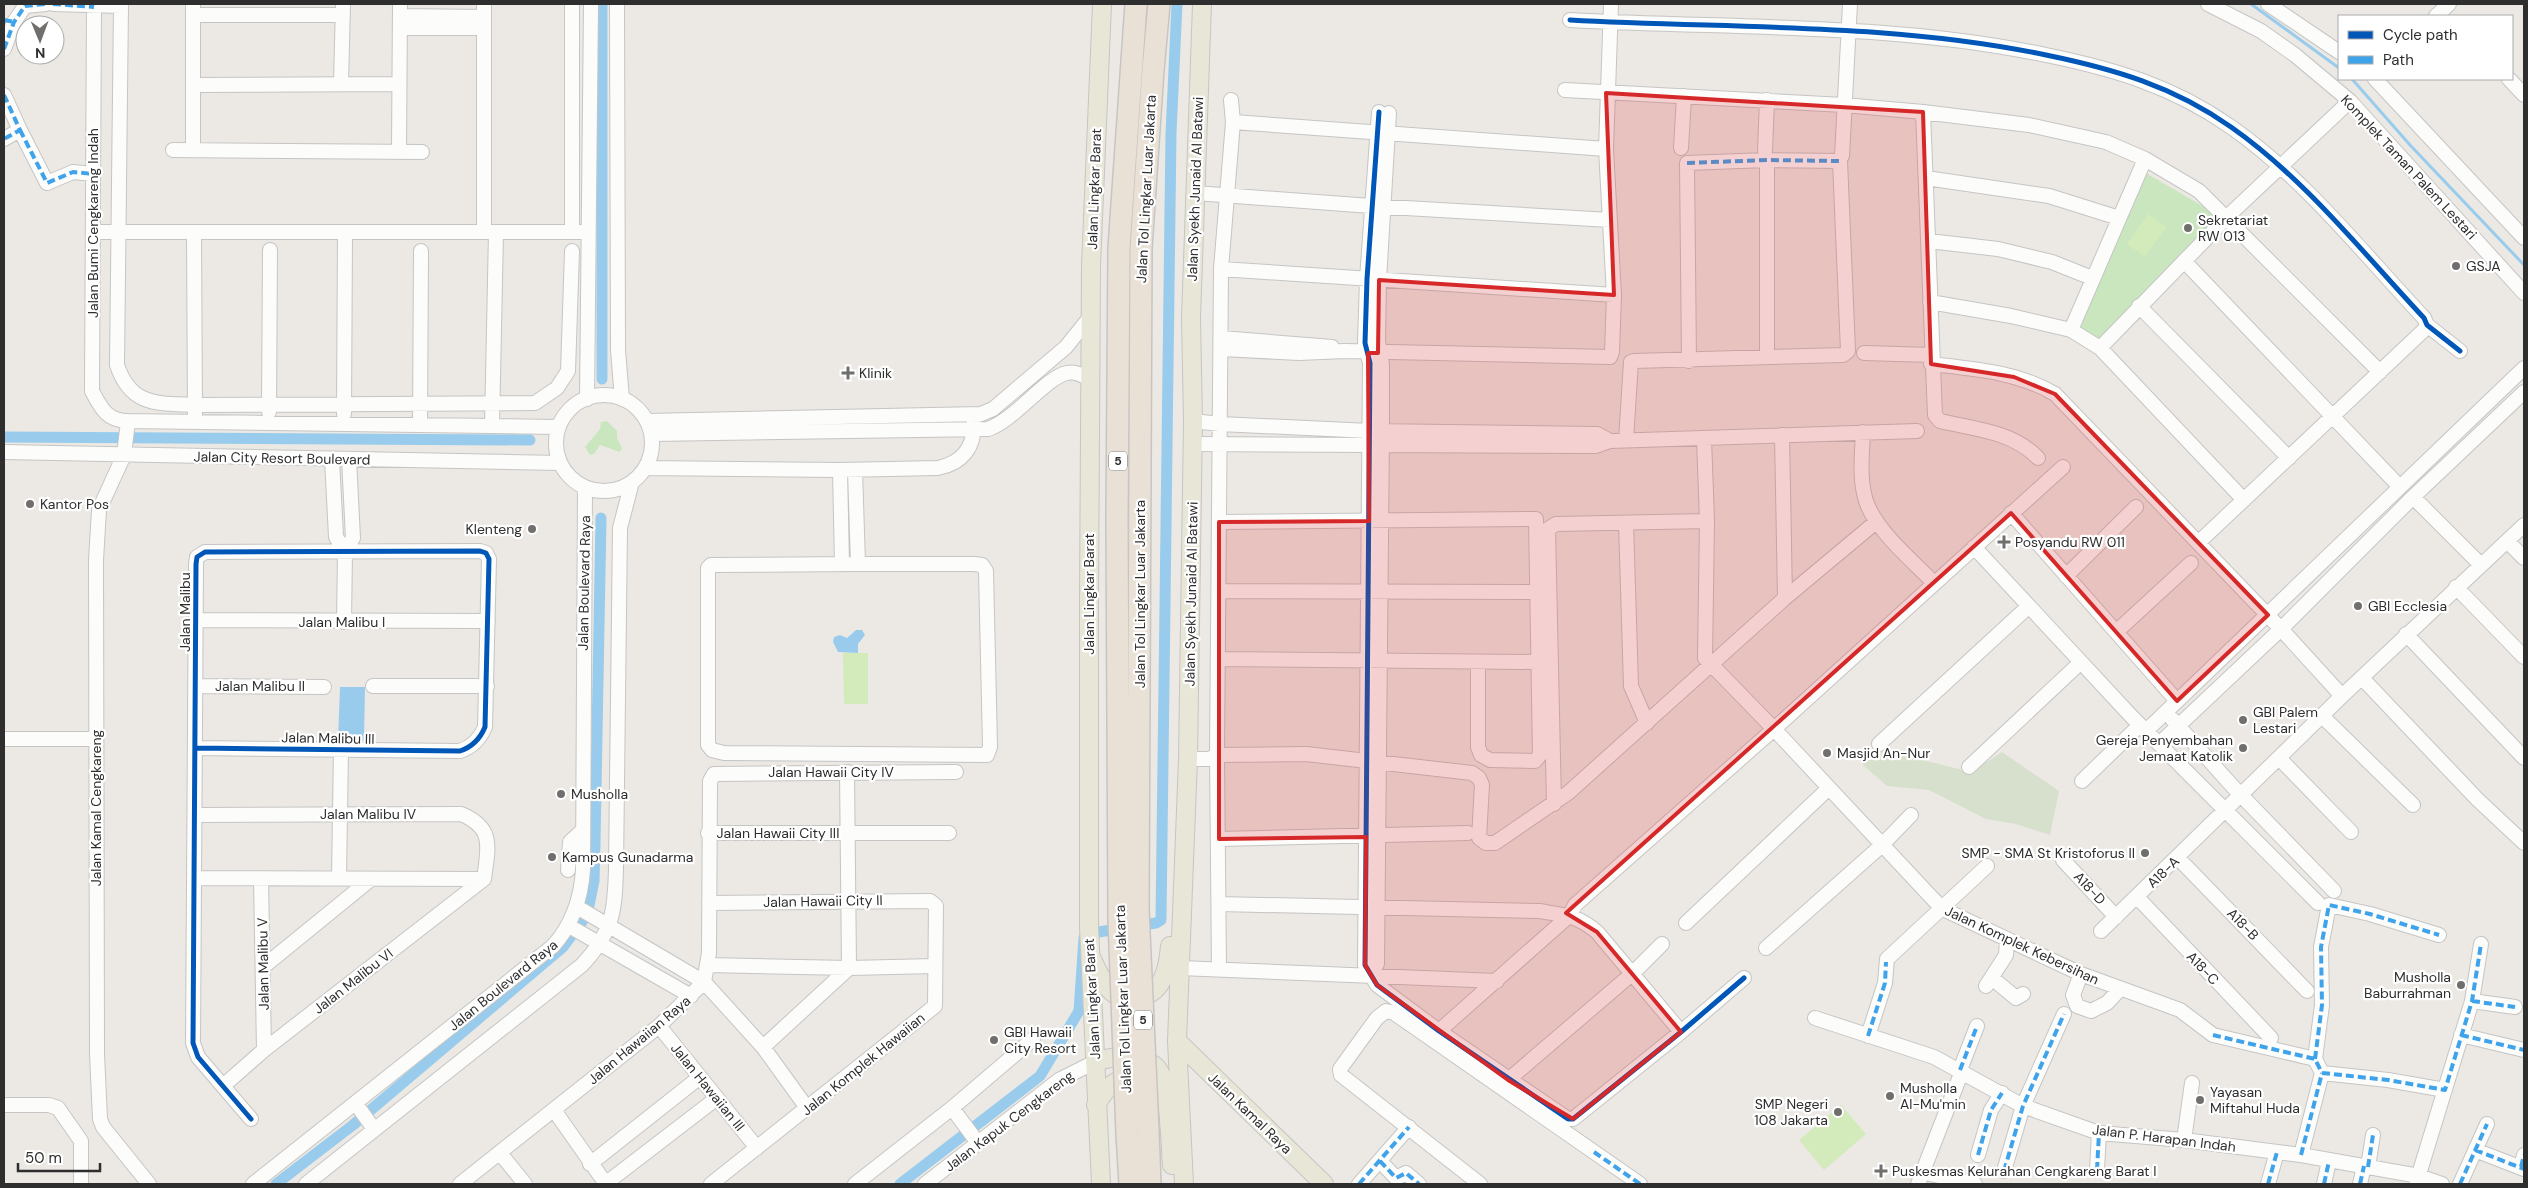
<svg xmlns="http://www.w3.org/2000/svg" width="2528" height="1188" viewBox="0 0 2528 1188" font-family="'DM Sans',sans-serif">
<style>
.green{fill:#c9e6be}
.cemetery{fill:#d6e0cc}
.pitch{fill:#d3eabb}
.water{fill:#99ccec}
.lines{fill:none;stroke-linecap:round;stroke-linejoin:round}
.stream{stroke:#99ccec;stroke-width:3}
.canal{stroke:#99ccec;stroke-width:11}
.minor-casing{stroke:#c5c5c5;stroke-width:16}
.major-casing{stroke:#c6c5c4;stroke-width:20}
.highway-casing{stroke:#c6c5c4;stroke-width:24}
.minor{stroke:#fcfcfb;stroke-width:14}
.major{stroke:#e8e6d6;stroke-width:18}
.highway{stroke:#eae1d6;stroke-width:21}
.highway-bridge-casing{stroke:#c6c5c4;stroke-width:24;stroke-linecap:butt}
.highway-bridge{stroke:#eae1d6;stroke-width:21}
.quiet{stroke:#3ea3eb;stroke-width:4;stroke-dasharray:8 4;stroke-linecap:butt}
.cycleway-casing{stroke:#fff;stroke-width:8}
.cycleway{stroke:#0057b8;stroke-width:5}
.marked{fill:#d62828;fill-opacity:0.2;stroke:#d62828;stroke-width:4;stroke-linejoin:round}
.poi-dot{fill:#706f6e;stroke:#fff;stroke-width:2}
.labels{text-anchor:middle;stroke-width:4.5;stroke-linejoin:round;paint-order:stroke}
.shield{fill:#fff;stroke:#6d6d6d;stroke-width:1}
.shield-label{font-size:12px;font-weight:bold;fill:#2e2e2e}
.street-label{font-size:14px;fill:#2e2e2e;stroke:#fff}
.poi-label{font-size:14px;fill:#2e2e2e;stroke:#fff;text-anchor:start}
</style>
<rect width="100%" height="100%" fill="#ece9e4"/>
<!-- green -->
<path class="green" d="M 2144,172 L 2220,216 L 2097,346 L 2078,332 Z
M 607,421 L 617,431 L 617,438 L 622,448 L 620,452 L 600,445 L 594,454 L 590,455 L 585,447 L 600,429 L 601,422 Z"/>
<!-- cemetery -->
<path class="cemetery" d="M 1878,749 L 1971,772 L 2002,752 L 2059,791 L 2050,835 L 2016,824 L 1986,819 L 1929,790 L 1887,786 L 1862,764 Z"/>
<!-- pitch -->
<path class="pitch" d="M 2148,214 L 2167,227 L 2145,257 L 2127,244 Z
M 843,653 L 868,653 L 868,704 L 844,704 Z
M 1841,1105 L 1866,1134 L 1824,1170 L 1799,1140 Z"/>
<!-- water -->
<path class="water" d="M 856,630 L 862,630 L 865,635 L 858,644 L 858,653 L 838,652 L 833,642 L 834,637 L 840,635 L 847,638 Z
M 340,687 L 365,687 L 364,741 L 338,741 Z"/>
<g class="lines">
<!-- stream -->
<path class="stream" d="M 2251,4 L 2339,68
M 2352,79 L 2410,145 L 2524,265"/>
<!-- canal -->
<path class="canal" d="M 602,4 L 602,379
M 4,437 L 530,440
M 276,1184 L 353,1125 L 563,947 L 587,915 L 594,881 L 595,844 L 601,518
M 900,1184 L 1040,1076 L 1079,1011 L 1084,938 L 1092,933 L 1156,923 L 1161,920 L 1171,133 L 1177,4"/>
<!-- minor casing -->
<g class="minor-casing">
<path id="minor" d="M 53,4 L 121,6
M 94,4 L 92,391 C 101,408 107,421 128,421 L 558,427
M 121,4 L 117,365 C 131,407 158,403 195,405 L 535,403 L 557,388 L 568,371 L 572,251
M 484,4 L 484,232
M 617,4 L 618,350 L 622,399
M 2208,4 L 2261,31 L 2295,55 L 2350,101 L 2524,293
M 2268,4 L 2339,52
M 193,15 L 343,15
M 400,16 L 484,17
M 2436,16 L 2449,4
M 1570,20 C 1729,29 1890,22 2046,55 C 2114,69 2173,86 2231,127 C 2304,178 2363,253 2424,318 L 2427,325 L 2460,351
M 400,28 L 484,28
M 4,49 L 14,22 L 25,6 L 46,4
M 2375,79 L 2524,238
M 2509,79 L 2524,95
M 341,84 L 343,4
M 193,85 L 399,84
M 1565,90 L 1844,105 L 1923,112 L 2029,125 L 2106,142 L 2145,159 L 2199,191 L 2380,372
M 4,95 L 20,130 L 4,139
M 1379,112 L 1367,279 L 1365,343 L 1370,363 L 1365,965 L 1377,985 L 1439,1031 L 1568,1119 L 1573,1119 L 1681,1032 L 1744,978
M 1923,112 L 1935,415 L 1940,421 C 1974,429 2012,431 2038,458
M 1233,122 L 1606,149
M 20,130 L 47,183 L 73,172 L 93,174
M 1681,148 L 1684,96
M 173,150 L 422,152
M 193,150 L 193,4
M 399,151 L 400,4
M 1765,151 L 1767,100
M 1842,156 L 1850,4
M 1767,160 L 1767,357
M 1926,178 L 2049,196 L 2119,218
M 1195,193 L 1371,206 L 1610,220
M 93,232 L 588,232
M 194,232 L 195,414
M 572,232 L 572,4
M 1929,241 L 1998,249 L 2052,262 L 2092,278
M 2184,261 L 2399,486
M 1221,269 L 1614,295
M 1930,302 L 2011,316 L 2071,330 L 2100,348 L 2244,500
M 2139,306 L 2289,458
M 2071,330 L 2145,159
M 1221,338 L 1332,347
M 2100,348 L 2227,217 L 2350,101
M 1221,349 L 1299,353 L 1345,351 L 1610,357 L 1612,352 L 1614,295 L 1606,149 L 1611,4
M 1864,353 L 1931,355
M 1931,364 C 1974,369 2018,372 2055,394 L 2281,629 L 2342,696
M556 443a48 48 0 1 1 96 0a48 48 0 1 1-96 0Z
M 587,399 L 591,4
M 269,412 L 270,250
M 344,414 L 345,232
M 128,421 L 124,455 L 99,510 L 96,560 L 97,1054 L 100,1119 L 103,1127 L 149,1184
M 647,421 L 981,414 L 993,409 L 1066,347 L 1090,317
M 1193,421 L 1220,424 L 1370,431 L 1597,434 L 1610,441
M 420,425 L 421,251
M 492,426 L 496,232
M 1863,432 C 1862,455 1859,479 1866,501 C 1876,531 1912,560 1934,583
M 651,434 L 988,429 C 1015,420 1046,377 1067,373 C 1075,371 1082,375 1089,379
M 1782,435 L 1785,598
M 1704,438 L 1707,521 L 1705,658 L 1774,729 L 1933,899 L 1943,909 L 2081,974 L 2180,1010 L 2213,1035 L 2315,1059 L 2322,1073
M 1626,440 L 1631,362 L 1634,361 L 1843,355 L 1848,351 L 1840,161 L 1767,160 L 1687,163 L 1689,361
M 1192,444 L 1596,446 L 1610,441 L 1917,431
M 4,452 L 560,463
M 332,459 L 336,537 L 345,551
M 645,468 L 840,470 L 938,468 C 963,463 975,447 974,421
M 840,470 L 842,564
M 855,470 L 858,564
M 2413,497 L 2481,565
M 2011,513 L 2177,701
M 1219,522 L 1536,519 L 1540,755 L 1535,761 L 1490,760 L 1481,755 L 1478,747 L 1478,662
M 1626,523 L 1631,686 L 1647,723
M 2507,541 L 2524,558
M 2199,542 L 2424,330 L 2427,325
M 1974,547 L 2132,717 L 2318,903
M 858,564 L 974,564 L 982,565 L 986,571 L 990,747 L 987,755 L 724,753 L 712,750 L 708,745 L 708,568 L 711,565 Z
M 2066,576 L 2136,507
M 2456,587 L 2524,657
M 1219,591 L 1537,592
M 196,620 L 488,621
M 344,622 L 345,551 L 353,538 L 349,459
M 2116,632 L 2191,563
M 2406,634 L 2524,758
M 1218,659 L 1539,662
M 2362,678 L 2477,799 L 2524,843
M 197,686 L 324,687
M 373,686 L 487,686
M 2322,716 L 2413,805
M 2172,719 L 2235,789 L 2334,891
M 2146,731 L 2524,368
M 4,739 L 96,739
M 1879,744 L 2029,606
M 2159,744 L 2281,629 L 2413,497 L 2524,392
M 196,748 L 460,751 C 472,747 480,739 485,727 L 489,559 L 486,553 L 480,551 L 205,552 L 197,557 L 196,564 L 193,1043 L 198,1057 L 251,1119
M 2279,758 L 2351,832
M 1188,759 L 1209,759 L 1217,755 L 1306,754 L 1472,773 L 1479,778 L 1482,785 L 1479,838 L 1486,843 L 1495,843 L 1568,793 L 1785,598 L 1876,522
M 1969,767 L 2081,662
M 2082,781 L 2140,725
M 1554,804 L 1548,529 L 1556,524 L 1707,521
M 196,815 L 461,814 C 495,828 488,848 484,879
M 708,833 L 949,833
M 1219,839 L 1468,833
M 2178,858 L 2307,991
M 2063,860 L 2116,917
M 568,870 L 570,842 L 582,831
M 195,878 L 484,879
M 261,879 L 264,1050
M 339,879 L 341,749
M 2137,897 L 2271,1038
M 709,903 L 930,901 L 936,906 L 935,1006 L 711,1184
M 1219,904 L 1539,911 C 1564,915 1577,915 1597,932 L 1681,1032
M 577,907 L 704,982 L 763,1047 L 807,1108
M 1686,923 L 1829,788
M 569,926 L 691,996
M 2101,931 L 2342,696 L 2524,525
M 1766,948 L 1881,846 L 1911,815
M 708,965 L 849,968 L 935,966
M 263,967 L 371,879
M 1180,968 L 1497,981
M 1219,969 L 1217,755 L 1221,269 L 1233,122 L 1231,100
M 2081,974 L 2073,995 L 2077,1006 L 2091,1011 L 2107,1003 L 2120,989
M 1371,975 L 1377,964 L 1382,431 L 1382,364 L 1378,341 L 1379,280 L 1389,113
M 1992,978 L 2016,998 L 2023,994
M 1986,986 L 2006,955 L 2007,939
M 2472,1001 L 2515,1007
M 1815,1018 L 1934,1057 L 2023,1106 L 2099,1133 L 2184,1140 L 2301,1155 L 2419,1176 L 2442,1184
M 659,1026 L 757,1148
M 1439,1031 L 1570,915 L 1575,905 L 1774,729 L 2063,467
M 2461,1035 L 2524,1050
M 1868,1036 L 1885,983 L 1887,959 L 1987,866
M 763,1047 L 849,968 L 847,772
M 2315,1059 L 2322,1005 L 2321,947 L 2329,905 L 2370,914 L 2439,935
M 1960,1070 L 1977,1026
M 2322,1073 L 2388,1080 L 2445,1090
M 1508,1080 L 1633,973 L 1662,944
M 224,1085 L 264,1050 L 484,879
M 356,1104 L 374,1129
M 4,1105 L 49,1105 L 58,1108 L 81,1141 L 81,1184
M 952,1108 L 978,1143
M 554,1110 L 606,1184
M 2184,1140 L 2192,1083
M 2475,1150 L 2524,1169
M 500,1153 L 525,1184
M 1978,1155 L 1991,1110 L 2002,1093
M 2301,1155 L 2322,1073
M 1380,1161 L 1396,1178 L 1406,1173 L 1419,1184
M 590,1164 L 700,1077
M 2368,1167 L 2373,1135
M 2521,1167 L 2524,1155
M 2097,1170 L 2099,1133
M 2004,1171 L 2023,1106 L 2064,1014
M 1921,1172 L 1975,1184
M 253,1184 L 553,946 C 573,924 581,899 583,870 L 585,488
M 306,1184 L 582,965 C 613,932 615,911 616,868 L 620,528 L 632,482
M 460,1184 L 659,1026 L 704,982 L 709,953 L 710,781 L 714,774 L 956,772
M 605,1184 L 717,1098
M 855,1184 L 952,1108 L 1033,1039
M 925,1184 L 1059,1080 L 1095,1062
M 1359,1184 L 1409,1127
M 1480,1184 L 1341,1075 L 1340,1069 L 1377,1018 L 1386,1011 L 1394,1013 L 1640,1184
M 1918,1184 L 1962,1071
M 2268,1184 L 2277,1152
M 2324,1184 L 2329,1161
M 2360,1184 L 2364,1166
M 2416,1184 L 2472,1001 L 2481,944
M 2460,1184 L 2487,1124"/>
</g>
<!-- major casing -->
<g class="major-casing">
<path id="major" d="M 1092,959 C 1097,970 1103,984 1112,992 C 1118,998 1127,999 1134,998 C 1163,996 1168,969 1170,946
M 1177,1041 L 1324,1184
M 1095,1062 C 1114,1056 1138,1052 1155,1066 C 1170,1077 1170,1145 1172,1165
M 1096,1105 C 1106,1088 1116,1076 1137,1077
M 1101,1184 L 1089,927 L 1089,599 L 1091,266 L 1102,4
M 1184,1184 L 1177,1041 L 1188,759 L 1193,421 L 1191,318 L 1202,4"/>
</g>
<!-- highway casing -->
<g class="highway-casing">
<path id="highway" d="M 1138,910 L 1141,248 L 1153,70 L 1159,4
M 1119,919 L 1117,519 L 1119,248 L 1136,4
M 1148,1131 L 1150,1184
M 1127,1134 L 1130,1184"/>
</g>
<!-- minor -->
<use href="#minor" class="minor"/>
<!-- major -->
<use href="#major" class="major"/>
<!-- highway -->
<use href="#highway" class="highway"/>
<!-- highway-bridge casing -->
<g class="highway-bridge-casing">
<path id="highway-bridge" d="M 1138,910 L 1148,1131
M 1119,919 L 1127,1134"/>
</g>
<!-- highway-bridge -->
<use href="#highway-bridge" class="highway-bridge"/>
<!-- quiet -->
<path class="quiet" d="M 53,4 L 94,7
M 4,20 L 14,22
M 4,49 L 14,22 L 25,6 L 46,4
M 4,95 L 20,130 L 4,139
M 20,130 L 47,183 L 73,172 L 93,174
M 1687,163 L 1767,160 L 1840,161
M 2472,1001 L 2515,1007
M 2213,1035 L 2315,1059 L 2322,1073
M 2461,1035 L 2524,1050
M 1868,1036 L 1885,983 L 1886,962
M 2315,1059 L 2322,1005 L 2321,947 L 2329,905 L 2370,914 L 2439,935
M 1960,1070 L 1977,1026
M 2322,1073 L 2388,1080 L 2445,1090 L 2472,1001 L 2481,944
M 2475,1150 L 2524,1169
M 1594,1152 L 1640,1184
M 1978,1155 L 1991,1110 L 2002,1093
M 2301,1155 L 2322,1073
M 1380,1161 L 1396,1178 L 1406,1173 L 1419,1184
M 2368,1167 L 2373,1135
M 2521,1167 L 2524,1155
M 2097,1170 L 2099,1133
M 2004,1171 L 2023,1106 L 2064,1014
M 1359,1184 L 1409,1127
M 2268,1184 L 2277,1152
M 2324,1184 L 2329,1161
M 2360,1184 L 2364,1166
M 2460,1184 L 2487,1124"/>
<!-- cycleway casing -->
<g class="cycleway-casing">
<path id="cycleway" d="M 1570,20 C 1729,29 1890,22 2046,55 C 2114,69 2173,86 2231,127 C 2304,178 2363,253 2424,318 L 2427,325 L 2460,351
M 1379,112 L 1367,279 L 1365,343 L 1370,363 L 1365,965 L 1377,985 L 1439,1031 L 1568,1119 L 1573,1119 L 1681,1032 L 1744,978
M 196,748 L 460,751 C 472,747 480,739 485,727 L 489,559 L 486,553 L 480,551 L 205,552 L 197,557 L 196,564 L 193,1043 L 198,1057 L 251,1119"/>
</g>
<!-- cycleway -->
<use href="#cycleway" class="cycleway"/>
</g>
<!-- marked area -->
<path class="marked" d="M 1606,93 L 1923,112 L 1931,364 L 2014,377 L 2055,394 L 2268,615 L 2177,701 L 2011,513 L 1566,913 L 1597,932 L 1681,1032 L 1573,1119 L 1508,1080 L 1377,985 L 1365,965 L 1366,837 L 1219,839 L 1219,522 L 1369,521 L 1368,353 L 1378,353 L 1379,280 L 1614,295 Z"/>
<!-- markers -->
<g class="poi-dot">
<circle cx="2188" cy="228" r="5"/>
<circle cx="2456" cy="266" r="5"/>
<path d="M845.5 365.5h5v5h5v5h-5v5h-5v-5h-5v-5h5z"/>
<circle cx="30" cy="504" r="5"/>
<circle cx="532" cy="529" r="5"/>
<path d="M2001.5 534.5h5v5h5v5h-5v5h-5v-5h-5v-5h5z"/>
<circle cx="2358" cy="606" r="5"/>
<circle cx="2243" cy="720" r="5"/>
<circle cx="2243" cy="748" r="5"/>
<circle cx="1827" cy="753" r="5"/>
<circle cx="561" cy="794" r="5"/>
<circle cx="2145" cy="853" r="5"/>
<circle cx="552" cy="857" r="5"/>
<circle cx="2461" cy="985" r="5"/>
<circle cx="994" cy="1040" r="5"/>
<circle cx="1890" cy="1096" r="5"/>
<circle cx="2200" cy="1100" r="5"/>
<circle cx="1838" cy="1112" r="5"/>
<path d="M1878.5 1163.5h5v5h5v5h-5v5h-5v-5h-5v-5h5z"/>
</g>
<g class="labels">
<!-- shield labels -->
<g class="shield">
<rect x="1109" y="451.5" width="18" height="19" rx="4"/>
<rect x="1134" y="1010.5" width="18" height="19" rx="4"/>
</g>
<g class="shield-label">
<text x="1118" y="465">5</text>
<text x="1143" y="1024">5</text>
</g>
<!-- street labels -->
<g class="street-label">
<text transform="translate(2409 167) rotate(47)" y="5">Komplek Taman Palem Lestari</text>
<text transform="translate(1094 189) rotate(-88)" y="5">Jalan Lingkar Barat</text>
<text transform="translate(1146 189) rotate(-87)" y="5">Jalan Tol Lingkar Luar Jakarta</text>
<text transform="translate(1195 189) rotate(-88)" y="5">Jalan Syekh Junaid Al Batawi</text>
<text transform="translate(93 223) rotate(-90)" y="5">Jalan Bumi Cengkareng Indah</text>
<text transform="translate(282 458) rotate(1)" y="5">Jalan City Resort Boulevard</text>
<text transform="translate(584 583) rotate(-89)" y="5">Jalan Boulevard Raya</text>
<text transform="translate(1089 594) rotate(-90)" y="5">Jalan Lingkar Barat</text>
<text transform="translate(1140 594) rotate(-90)" y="5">Jalan Tol Lingkar Luar Jakarta</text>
<text transform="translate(1191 594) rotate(-89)" y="5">Jalan Syekh Junaid Al Batawi</text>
<text transform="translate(185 612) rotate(-90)" y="5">Jalan Malibu</text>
<text x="342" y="627">Jalan Malibu I</text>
<text x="260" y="691">Jalan Malibu II</text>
<text transform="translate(328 738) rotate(1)" y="5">Jalan Malibu III</text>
<text x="831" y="777">Jalan Hawaii City IV</text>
<text transform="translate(96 808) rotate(-90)" y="5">Jalan Kamal Cengkareng</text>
<text x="368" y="819">Jalan Malibu IV</text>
<text x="778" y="838">Jalan Hawaii City III</text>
<text transform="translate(2163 872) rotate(-44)" y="5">A18-A</text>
<text transform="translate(2090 888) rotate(47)" y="5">A18-D</text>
<text transform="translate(823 901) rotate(-1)" y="5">Jalan Hawaii City II</text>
<text transform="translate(2243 924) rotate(46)" y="5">A18-B</text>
<text transform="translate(2022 945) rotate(25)" y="5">Jalan Komplek Kebersihan</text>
<text transform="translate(263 964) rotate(-91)" y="5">Jalan Malibu V</text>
<text transform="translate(2203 968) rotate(46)" y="5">A18-C</text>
<text transform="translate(353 981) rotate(-38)" y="5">Jalan Malibu VI</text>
<text transform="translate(503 985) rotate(-39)" y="5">Jalan Boulevard Raya</text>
<text transform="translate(1092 999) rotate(-93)" y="5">Jalan Lingkar Barat</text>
<text transform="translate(1123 999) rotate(-92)" y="5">Jalan Tol Lingkar Luar Jakarta</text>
<text transform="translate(639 1040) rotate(-40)" y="5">Jalan Hawaiian Raya</text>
<text transform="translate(863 1064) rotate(-39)" y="5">Jalan Komplek Hawaiian</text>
<text transform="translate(708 1087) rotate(51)" y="5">Jalan Hawaiian III</text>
<text transform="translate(1250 1113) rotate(44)" y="5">Jalan Kamal Raya</text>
<text transform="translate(1009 1121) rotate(-37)" y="5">Jalan Kapuk Cengkareng</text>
<text transform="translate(2164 1138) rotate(7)" y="5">Jalan P. Harapan Indah</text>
</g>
<!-- poi labels -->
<g class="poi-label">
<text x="2198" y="225">Sekretariat<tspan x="2198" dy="16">RW 013</tspan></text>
<text x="2466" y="271">GSJA</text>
<text x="859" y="378">Klinik</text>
<text x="40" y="509">Kantor Pos</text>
<text x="522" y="534" text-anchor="end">Klenteng</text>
<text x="2015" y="547">Posyandu RW 011</text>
<text x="2368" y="611">GBI Ecclesia</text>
<text x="2253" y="717">GBI Palem<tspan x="2253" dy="16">Lestari</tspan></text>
<text x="2233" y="745" text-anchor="end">Gereja Penyembahan<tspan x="2233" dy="16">Jemaat Katolik</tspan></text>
<text x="1837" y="758">Masjid An-Nur</text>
<text x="571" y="799">Musholla</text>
<text x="2135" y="858" text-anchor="end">SMP - SMA St Kristoforus II</text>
<text x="562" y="862">Kampus Gunadarma</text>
<text x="2451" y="982" text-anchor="end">Musholla<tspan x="2451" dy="16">Baburrahman</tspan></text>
<text x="1004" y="1037">GBI Hawaii<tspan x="1004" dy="16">City Resort</tspan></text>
<text x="1900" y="1093">Musholla<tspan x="1900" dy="16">Al-Mu'min</tspan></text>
<text x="2210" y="1097">Yayasan<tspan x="2210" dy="16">Miftahul Huda</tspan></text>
<text x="1828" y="1109" text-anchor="end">SMP Negeri<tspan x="1828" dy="16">108 Jakarta</tspan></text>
<text x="1892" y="1176">Puskesmas Kelurahan Cengkareng Barat I</text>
</g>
</g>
<!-- border -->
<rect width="2528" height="1188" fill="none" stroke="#2e2e2e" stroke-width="10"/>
<!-- legend -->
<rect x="2338" y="15" width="175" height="65" fill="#ffffff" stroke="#ababab"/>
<rect x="2348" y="31" width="25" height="8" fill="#0057b8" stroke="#ababab"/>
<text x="2383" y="40" font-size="15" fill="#2e2e2e">Cycle path</text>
<rect x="2348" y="56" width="25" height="8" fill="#3ea3eb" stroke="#ababab"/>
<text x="2383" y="65" font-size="15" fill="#2e2e2e">Path</text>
<!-- north arrow -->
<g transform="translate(40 40) rotate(179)"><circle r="24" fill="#ffffff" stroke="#ababab"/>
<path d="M0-4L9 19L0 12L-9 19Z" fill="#706f6e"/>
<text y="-8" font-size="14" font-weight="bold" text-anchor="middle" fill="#2e2e2e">N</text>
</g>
<!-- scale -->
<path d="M18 1163v8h82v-8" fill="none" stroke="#2e2e2e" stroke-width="2.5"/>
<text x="25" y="1163" font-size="15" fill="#2e2e2e" stroke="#ffffff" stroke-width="4" paint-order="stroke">50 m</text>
</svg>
